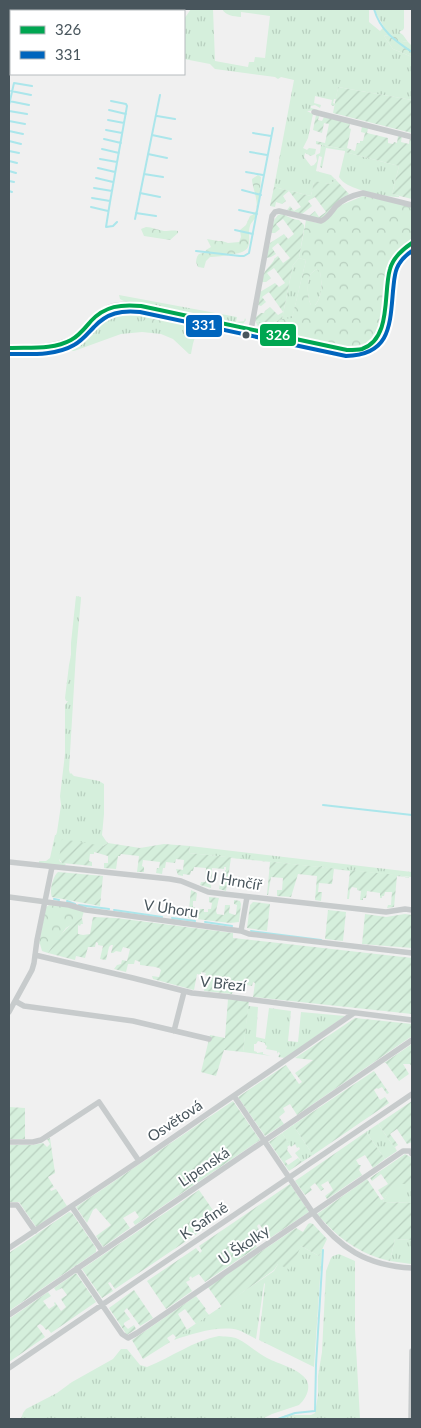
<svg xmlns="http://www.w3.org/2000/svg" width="421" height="1428" viewBox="0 0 421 1428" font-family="Lato,sans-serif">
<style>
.grass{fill:url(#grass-tufts)}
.forest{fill:url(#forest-crowns);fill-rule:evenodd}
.garden{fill:url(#garden-furrows)}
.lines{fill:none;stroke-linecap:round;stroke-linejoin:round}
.stream{stroke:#abe6eb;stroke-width:2}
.minor{stroke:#c7cbcc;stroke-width:5.5}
.tertiary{stroke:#c7cbcc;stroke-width:7}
.bus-1-casing{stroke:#fff;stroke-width:8}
.bus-2-casing{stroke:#fff;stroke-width:8}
.bus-1{stroke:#00a651;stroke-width:4}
.bus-2{stroke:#0065bd;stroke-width:4}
.bus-dot{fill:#48555c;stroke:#fff;stroke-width:2}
.labels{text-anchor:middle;stroke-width:4;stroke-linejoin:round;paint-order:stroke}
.street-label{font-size:15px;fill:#48555c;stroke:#fff}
.line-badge{stroke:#fff;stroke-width:2}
.badge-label{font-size:14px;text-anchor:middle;font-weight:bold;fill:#fff}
</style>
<defs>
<pattern id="grass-tufts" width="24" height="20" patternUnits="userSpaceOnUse" patternTransform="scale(1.25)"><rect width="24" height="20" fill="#d5efdc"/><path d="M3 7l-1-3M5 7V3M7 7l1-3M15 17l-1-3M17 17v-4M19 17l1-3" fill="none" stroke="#b8cfbf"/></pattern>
<pattern id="forest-crowns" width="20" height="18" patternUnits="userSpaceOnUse" patternTransform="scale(1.25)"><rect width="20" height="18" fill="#d5efdc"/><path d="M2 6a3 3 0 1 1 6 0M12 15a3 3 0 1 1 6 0" fill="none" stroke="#b8cfbf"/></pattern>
<pattern id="garden-furrows" width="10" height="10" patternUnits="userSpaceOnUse" patternTransform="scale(1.25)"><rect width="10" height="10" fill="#d5efdc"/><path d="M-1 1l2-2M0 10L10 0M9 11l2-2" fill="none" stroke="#b8cfbf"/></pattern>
</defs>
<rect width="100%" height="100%" fill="#f0f0f0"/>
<!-- grass -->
<path class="grass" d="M 9,9 L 112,9 L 115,11 L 11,11 L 11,25 L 9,25 Z
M 191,9 L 213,9 L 215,61 L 248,67 L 249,62 L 254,62 L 255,57 L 265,58 L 270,16 L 241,12 L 241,17 C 233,16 226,16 222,9 L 369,9 L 369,22 L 380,31 L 384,27 L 376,13 L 375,9 L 404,9 L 404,28 L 403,30 L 399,32 L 403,35 L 408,42 L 402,41 L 393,34 L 384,36 L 393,49 L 412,57 L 412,100 L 338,87 L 336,99 L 334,99 L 333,103 L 335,104 L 334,106 L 331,105 L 332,100 L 315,96 L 314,103 L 321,105 L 320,108 L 315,105 L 311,106 L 311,108 L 319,110 L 307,111 L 313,114 L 308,138 L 303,148 L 307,150 L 309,148 L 316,149 L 315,154 L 311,156 L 305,153 L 304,157 L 311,166 L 314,165 L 317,161 L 316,155 L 320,153 L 321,145 L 345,149 L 345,151 L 326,148 L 322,168 L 320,167 L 322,157 L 319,156 L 316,171 L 331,175 L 336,180 L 330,184 L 314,182 L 311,196 L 274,187 L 294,80 L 281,77 L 278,79 L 275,77 L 215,69 L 210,64 L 184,59 L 184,19 Z
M 345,152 L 399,166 L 392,194 L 399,196 L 399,197 C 387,197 359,191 348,185 C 344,183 341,180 339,177 Z
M 412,246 L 412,249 L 401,261 L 396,274 L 387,328 L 382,345 L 370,354 L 358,358 L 359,356 L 354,353 C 400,353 383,299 393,271 C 397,260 404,253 412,246 Z
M 299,258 L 306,260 L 292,319 L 282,319 L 293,265 Z
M 317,269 L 320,271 C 322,283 323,296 315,305 L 311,305 C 307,298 307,282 310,275 C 312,272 314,271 317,269 Z
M 119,295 L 237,317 L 236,322 L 244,321 L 245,318 L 246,320 L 243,324 L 126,302 L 120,299 Z
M 130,307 L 140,309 L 140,311 L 142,314 L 146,311 L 165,314 L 150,314 C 168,318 188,319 202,331 C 193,335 193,345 191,354 L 189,354 L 173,339 L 161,334 L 142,332 L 121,334 L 74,351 L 54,350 L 9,353 L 9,350 L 53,348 L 85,332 L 104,314 L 116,309 Z
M 76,596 L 81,597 L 81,599 L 76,653 L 69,770 L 70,774 L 71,773 L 74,776 L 99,781 L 104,784 L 104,814 L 102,835 L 106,841 L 108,843 L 103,846 L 59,859 L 60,862 L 66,864 L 64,866 L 39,863 L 39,861 L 46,861 L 50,858 L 55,835 L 56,835 L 57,832 L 61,805 L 60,796 L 65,754 L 65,705 L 68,701 L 66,701 L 65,698 L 69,665 L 71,655 L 71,643 Z
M 190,846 L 412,872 L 412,877 L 189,853 Z
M 248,1006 L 258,1007 L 256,1037 L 265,1039 L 269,1008 L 291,1011 L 288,1041 L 298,1042 L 301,1012 L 345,1016 L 285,1058 L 278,1057 L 280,1053 L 278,1052 L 277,1054 L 277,1051 L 266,1049 L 267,1046 L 265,1045 L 265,1043 L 258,1041 L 256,1044 L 254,1044 L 254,1051 L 257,1052 L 257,1053 L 263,1052 L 263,1054 L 271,1056 L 243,1052 Z
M 378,1124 L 397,1151 L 385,1159 L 366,1132 Z
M 293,1125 L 313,1155 L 302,1162 L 295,1153 L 300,1149 L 299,1147 L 297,1148 L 295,1144 L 291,1147 L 282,1133 Z
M 393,1183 L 412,1184 L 412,1203 L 383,1202 Z
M 395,1239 L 412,1240 L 411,1264 L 390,1261 Z
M 301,1246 L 319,1256 L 322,1249 L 314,1367 L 259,1340 L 265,1283 L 264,1284 L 256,1339 C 250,1336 244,1332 238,1330 C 220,1325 191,1334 174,1340 L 176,1337 L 274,1271 L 278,1264 Z
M 339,1254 L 355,1261 L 355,1329 L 360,1419 L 276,1419 L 286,1415 L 311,1415 L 315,1413 L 318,1395 L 318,1376 L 322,1352 L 326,1271 L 331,1258 L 333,1256 Z
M 219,1336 C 225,1337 232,1336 238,1339 C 248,1344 257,1353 267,1358 C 278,1364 301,1369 307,1381 C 311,1389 305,1400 299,1405 L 272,1414 L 262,1419 L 21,1419 L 23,1413 L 26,1409 L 57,1393 L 72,1382 L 113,1359 L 121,1349 L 127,1349 L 140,1365 L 147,1367 C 172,1357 193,1341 219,1336 Z"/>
<!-- forest -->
<path class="forest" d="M 393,34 C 398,34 400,36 402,41 L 408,42 L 412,46 L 412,57 L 393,49 L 384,36 Z
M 258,175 L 261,177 C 260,190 260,204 256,216 C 255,220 251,222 250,226 C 247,234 253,246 244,251 C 240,254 216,257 210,257 L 206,261 L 204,268 L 198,267 L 196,262 C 197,255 198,253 205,253 L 206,250 L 211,247 L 207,239 L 218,241 L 222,241 L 228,243 L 239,242 L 241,237 L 240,230 L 246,225 L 250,216 C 264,211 252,189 252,179 Z
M 363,196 L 412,206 L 412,240 L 395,255 L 381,320 L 375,335 L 368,342 L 353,347 L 339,346 L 258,326 L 255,321 L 268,324 L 282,319 L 292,318 L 306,260 L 299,258 L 306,220 L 317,223 L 339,206 ZM 317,269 L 320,272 C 322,283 323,296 315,305 L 311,305 C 307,298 307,282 310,275 C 312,272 314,271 317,269 Z
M 146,227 C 152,227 158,230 164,231 C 169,231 173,230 178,231 L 178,233 L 170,240 L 144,236 L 141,229 Z
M 150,314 L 165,314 L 229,327 L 234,332 L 233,334 L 207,330 L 202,331 L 190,323 L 185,322 L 148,327 L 145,325 L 143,321 L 147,319 Z
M 244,332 L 261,336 L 261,334 L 358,354 L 359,356 L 358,358 L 351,358 L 243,336 Z
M 49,905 L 65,906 L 84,911 L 82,918 L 66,928 L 48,953 L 42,951 L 40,944 L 39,943 L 46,907 Z"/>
<!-- garden -->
<path class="garden" d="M 338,87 L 412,100 L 412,133 L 333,113 Z
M 316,115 L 319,116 L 318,120 L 322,121 L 324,117 L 350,123 L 349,128 L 351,129 L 347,148 L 355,151 L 357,143 L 360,143 L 360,141 L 363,141 L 365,133 L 361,132 L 362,126 L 368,128 L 367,133 L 388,138 L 388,143 L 393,144 L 394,142 L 397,143 L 398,136 L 402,136 L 401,142 L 409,144 L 410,138 L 412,139 L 412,199 L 392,194 L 399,166 L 345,152 L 345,149 L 316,144 L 316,141 L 325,143 L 329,124 L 324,123 L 322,133 L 313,130 Z
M 336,180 L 349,194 L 336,203 L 325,217 L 322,219 L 309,216 L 315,211 L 319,217 L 326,212 L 315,197 L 308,201 L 312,206 L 302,214 L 287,210 L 290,206 L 294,211 L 301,207 L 289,191 L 283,196 L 286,201 L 282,204 L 276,202 L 275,207 L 270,206 L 274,187 L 311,196 L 314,181 L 330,184 Z
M 281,214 C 288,216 293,220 299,220 L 304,225 L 304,229 L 299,258 L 293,265 L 282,319 L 268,324 L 255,321 L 256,317 L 261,313 L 264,313 L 265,311 L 270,307 L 278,315 L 283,312 L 269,292 L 262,297 L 266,302 L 261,306 L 258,305 L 260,292 L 275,283 L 279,287 L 285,283 L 274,268 L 267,273 L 271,278 L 266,282 L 262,282 C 264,270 265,272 272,263 C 277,256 271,261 278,256 L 283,263 L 290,258 L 278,243 L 272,248 L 276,254 L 271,257 L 266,258 L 270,243 L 284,234 L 288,239 L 294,234 L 283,219 L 276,224 L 280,229 L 275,233 L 271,233 L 274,220 L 278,215 Z
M 62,839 L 103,846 L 108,843 L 140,848 L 164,844 L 190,846 L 189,853 L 397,875 L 412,878 L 397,876 L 394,907 L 387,908 L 388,905 L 391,905 L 392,892 L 385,892 L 384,896 L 382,896 L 382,898 L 380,898 L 380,893 L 367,891 L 366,898 L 363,898 L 363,900 L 360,900 L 361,891 L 357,890 L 357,888 L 352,887 L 350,890 L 349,899 L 347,899 L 350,871 L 334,869 L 332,884 L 319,883 L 318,892 L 322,892 L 321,901 L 315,900 L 317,876 L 298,874 L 291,897 L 277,896 L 277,890 L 282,890 L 283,878 L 271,877 L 268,895 L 267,895 L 270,862 L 231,858 L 226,891 L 219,889 L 220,882 L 224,882 L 225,870 L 226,870 L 226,867 L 224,867 L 224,869 L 212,868 L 211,888 L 200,885 L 201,882 L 205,882 L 206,868 L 194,867 L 193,871 L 191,871 L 190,875 L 183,874 L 183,876 L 178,875 L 176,869 L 183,870 L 184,860 L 176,859 L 175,863 L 166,862 L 165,868 L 163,868 L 162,874 L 156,873 L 157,868 L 159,868 L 160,862 L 143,860 L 142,866 L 144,867 L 144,872 L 137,872 L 139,856 L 121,854 L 120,856 L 118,856 L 116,869 L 104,868 L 104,863 L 108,863 L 108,856 L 94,852 L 94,854 L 90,854 L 89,861 L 92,862 L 92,866 L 62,863 L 59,859 Z
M 58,872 L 103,876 L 100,906 L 52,897 C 49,891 53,876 58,872 Z
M 191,890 L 197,893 L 196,901 L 193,901 L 193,907 L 195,907 L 195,911 L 199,912 L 199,909 L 204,909 L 204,912 L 208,912 L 208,909 L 211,909 L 212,903 L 209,902 L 209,897 L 219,898 L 216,911 L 217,914 L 224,915 L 225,905 L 230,905 L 229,913 L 235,915 L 236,914 L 237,905 L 234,904 L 234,900 L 240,901 L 241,904 L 239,922 L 230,923 L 188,918 Z
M 253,902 L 270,904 L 267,931 L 247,928 L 250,905 Z
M 328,910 L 346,912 L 343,941 L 325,939 Z
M 365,914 L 386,917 L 405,914 L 412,915 L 412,948 L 362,944 Z
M 93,917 L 116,918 L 233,933 L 233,938 L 412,958 L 412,1014 L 253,997 L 255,983 L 253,982 L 252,986 L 247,985 L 246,992 L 233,989 L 232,994 L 204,991 L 205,986 L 207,985 L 208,976 L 205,975 L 206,973 L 201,972 L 201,975 L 197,974 L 194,990 L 190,989 L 153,979 L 152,976 L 159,977 L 161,970 L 159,968 C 152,966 146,966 140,965 L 140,962 L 135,960 L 134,964 L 128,964 L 126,972 L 114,969 L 117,965 L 121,964 L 122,960 L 127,961 L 130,949 L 123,947 L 121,952 L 116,951 L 113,953 L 111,953 L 113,945 L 111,945 L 109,947 L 106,960 L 100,959 L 103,946 L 98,945 L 98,943 L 96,942 L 95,947 L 88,947 L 85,958 L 76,956 L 75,960 L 48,953 C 58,938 65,926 82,918 L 83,924 L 81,924 L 80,926 L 78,925 L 78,934 L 83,935 L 90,934 Z
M 228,999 L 249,1001 L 243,1052 L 224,1050 L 216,1076 L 201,1072 L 210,1035 L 225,1038 Z
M 355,1018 L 412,1024 L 412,1036 L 297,1115 L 290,1104 L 283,1108 L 285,1112 L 279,1117 L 284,1124 L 265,1136 L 238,1097 L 286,1065 L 299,1084 L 302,1082 L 295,1073 L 313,1060 L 295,1058 Z
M 412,1044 L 412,1067 L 410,1064 L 403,1064 L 409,1074 L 399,1081 L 386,1063 L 384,1063 Z
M 374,1071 L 389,1093 L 387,1094 L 382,1087 L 378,1089 L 377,1088 L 374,1090 L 380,1100 L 385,1097 L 389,1103 L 313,1155 L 293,1125 Z
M 233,1101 L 260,1140 L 135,1225 L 133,1222 L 139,1217 L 135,1211 L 123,1218 L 130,1228 L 103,1247 L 96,1236 L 111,1225 L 96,1208 L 93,1210 L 87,1223 L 76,1207 Z
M 412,1101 L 412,1142 L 407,1144 L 397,1129 L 390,1134 L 398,1145 L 395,1147 L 397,1151 L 378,1124 Z
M 9,1107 L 25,1108 L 25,1139 L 9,1139 Z
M 366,1132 L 385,1159 L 373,1168 L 365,1155 L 356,1160 L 359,1165 L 361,1165 L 359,1170 L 362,1175 L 327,1199 L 325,1196 L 333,1190 L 328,1181 L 321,1185 L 324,1189 L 321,1191 L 315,1183 L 310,1187 L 312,1190 L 305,1195 L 295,1181 Z
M 282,1133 L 290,1145 L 287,1147 L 288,1148 L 287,1150 L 292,1157 L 285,1161 L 288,1165 L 298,1158 L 302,1162 L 289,1171 L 269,1142 Z
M 50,1138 L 55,1173 L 48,1177 L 54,1187 L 50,1189 L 51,1191 L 56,1189 L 67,1206 L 36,1227 L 19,1202 L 9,1202 L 9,1145 L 33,1145 L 43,1143 L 47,1147 L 50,1144 L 47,1139 Z
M 405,1154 L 412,1158 L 412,1184 L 393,1184 L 383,1202 L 412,1203 L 412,1240 L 395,1239 L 390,1261 C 359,1254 337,1237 317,1214 L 367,1179 L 381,1200 L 384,1199 L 378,1190 L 388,1184 L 381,1174 L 372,1181 L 370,1178 Z
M 290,1184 L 309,1212 L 270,1238 L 259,1224 L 257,1226 L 259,1230 L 249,1236 L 257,1247 L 205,1282 L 199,1274 L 192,1278 L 191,1276 L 189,1278 L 190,1280 L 186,1282 L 192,1291 L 166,1309 L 147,1281 L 196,1248 L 200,1253 L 202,1251 L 199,1246 Z
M 199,1190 L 219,1219 L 115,1289 L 110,1282 L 108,1283 L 113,1291 L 102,1298 L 82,1269 Z
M 69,1212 L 72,1213 L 96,1248 L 96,1252 L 9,1311 L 9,1253 Z
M 310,1223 L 313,1224 L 327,1239 L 319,1256 L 301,1246 L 290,1270 L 278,1264 L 274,1270 L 222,1307 L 208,1287 L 296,1228 L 303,1232 L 308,1224 Z
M 76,1273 L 96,1302 L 51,1333 L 48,1329 L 46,1330 L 43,1326 L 40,1324 L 37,1326 L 45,1337 L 9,1362 L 9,1319 L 48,1292 L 51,1296 L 43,1301 L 49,1309 L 55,1305 L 54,1303 L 55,1302 L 61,1311 L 66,1307 L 61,1299 L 67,1295 L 62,1288 L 56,1291 L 54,1288 Z
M 134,1290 L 153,1318 L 140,1326 L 127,1308 L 124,1311 L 130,1319 L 124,1323 L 124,1325 L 128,1329 L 134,1325 L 136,1329 L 127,1335 L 109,1308 Z
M 196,1296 L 206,1309 L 205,1310 L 209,1315 L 196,1324 L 185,1309 L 178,1314 L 187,1330 L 176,1337 L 173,1334 L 167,1338 L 170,1342 L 143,1359 L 132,1340 Z"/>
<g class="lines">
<!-- stream -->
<path class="stream" d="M 374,9 C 380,30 395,41 412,52
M 11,91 L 31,95
M 9,101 L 29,105
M 111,101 L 126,104 L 127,106 L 110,202 L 106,227 L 113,226 L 117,222
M 9,105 L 14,83 L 32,86
M 109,110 L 126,114
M 9,111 L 27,114
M 157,116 L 175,119
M 108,120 L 124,123
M 9,121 L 25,124
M 106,130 L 122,133
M 9,131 L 23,134
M 253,133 L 271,136
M 152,135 L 171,139
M 104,139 L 121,143
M 9,141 L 21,144
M 102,149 L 119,153
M 9,151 L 19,153
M 250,152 L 267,155
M 148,154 L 167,158
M 100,159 L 117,162
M 9,161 L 17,163
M 98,168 L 115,172
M 9,171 L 16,173
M 246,172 L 263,175
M 144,174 L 163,177
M 96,178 L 113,182
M 9,181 L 14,182
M 94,188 L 112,191
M 242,190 L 261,195
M 9,191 L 12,192
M 140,193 L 160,197
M 92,198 L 110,201
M 91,207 L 108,211
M 239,210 L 257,214
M 136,213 L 156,216
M 135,219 L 160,95
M 235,230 L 253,234
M 196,251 L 240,256 L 244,256 L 249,253 L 273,128
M 323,805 L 412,815
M 54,899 L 59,900
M 67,901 L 75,904
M 79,905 L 109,909
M 114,910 L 162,917
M 172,918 L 195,921
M 205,922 L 232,926
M 251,931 L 321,940
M 278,1419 L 295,1413 L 315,1411 L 316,1365 L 323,1250"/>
<!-- minor -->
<path class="minor" d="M 314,112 L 412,137
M 251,330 L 272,216 L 275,212 L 279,211 L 321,221 C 328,218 331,212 336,206 C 343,199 354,195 363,193 L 412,205
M 9,862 L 170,879 L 181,881 L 208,892 L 224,894 L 386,912 L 405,909 L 412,910
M 9,897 L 69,905 L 86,910 L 241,931 L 249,934 L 412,953
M 241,931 L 247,897
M 35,955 L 133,978 L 192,993 L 231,997 L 412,1020
M 15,1001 L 24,1006 L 133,1021 L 209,1039
M 9,1012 L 32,970 L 34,963 L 37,940 L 52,867
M 174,1031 L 184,992
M 234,1096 L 313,1213 C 339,1248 367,1266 412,1268
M 9,1142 L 33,1142 L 41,1140 L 99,1102 L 139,1161
M 9,1205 L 17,1205 L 35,1231
M 72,1207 L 102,1251
M 9,1248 L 139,1161 L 354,1013
M 77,1268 L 122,1334 L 128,1338 L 137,1333 L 403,1151 L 410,1151 L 412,1154
M 9,1315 L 412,1040
M 9,1368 L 412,1094
M 411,1419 L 412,1351"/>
<!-- tertiary -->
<path class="tertiary" d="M 9,348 C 29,347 52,349 71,340 C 79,335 85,328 91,321 C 107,305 119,303 141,306 L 347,350 C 395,353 381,300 390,269 C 394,258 403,249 412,243"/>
<!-- bus-1 casing -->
<g class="bus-1-casing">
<path id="bus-1" d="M 9,348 C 29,347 53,350 71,340 C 79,336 85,328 91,321 C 105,306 121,304 141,306 L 347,350 C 352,350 358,350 362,349 C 392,339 383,292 390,269 C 393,258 403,249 412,243"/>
</g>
<!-- bus-2 casing -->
<g class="bus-2-casing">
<path id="bus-2" d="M 9,354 C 30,354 55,356 74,345 C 82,341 88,333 94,327 C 107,313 121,310 140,312 L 346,356 C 390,355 390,326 393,291 C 394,283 394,275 397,268 C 400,261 406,255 412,251"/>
</g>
<!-- bus-1 -->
<use href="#bus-1" class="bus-1"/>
<!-- bus-2 -->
<use href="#bus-2" class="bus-2"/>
</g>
<!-- markers -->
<circle class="bus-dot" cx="246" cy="335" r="4.5"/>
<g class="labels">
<!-- street labels -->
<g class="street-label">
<text transform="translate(234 881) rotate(9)" y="5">U Hrnčíř</text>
<text transform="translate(171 909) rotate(8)" y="5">V Úhoru</text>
<text transform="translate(223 984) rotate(6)" y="5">V Březí</text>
<text transform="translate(175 1121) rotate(-34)" y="5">Osvětová</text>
<text transform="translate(204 1167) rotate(-34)" y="5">Lipenská</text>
<text transform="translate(204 1221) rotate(-34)" y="5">K Safině</text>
<text transform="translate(244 1245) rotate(-34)" y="5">U Školky</text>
</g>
</g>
<g class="line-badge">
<rect x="185" y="314" width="38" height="24" rx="5" fill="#0065bd"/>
<rect x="259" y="323" width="38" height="24" rx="5" fill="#00a651"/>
</g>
<g class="badge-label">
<text x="204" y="330">331</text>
<text x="278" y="340">326</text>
</g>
<!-- border -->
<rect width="421" height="1428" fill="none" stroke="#48555c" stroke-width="20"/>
<!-- legend -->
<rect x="10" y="10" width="175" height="65" fill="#ffffff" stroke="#b6bbbe"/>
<rect x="20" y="26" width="25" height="8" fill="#00a651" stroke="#b6bbbe"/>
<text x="55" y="35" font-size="15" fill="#48555c">326</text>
<rect x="20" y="51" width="25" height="8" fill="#0065bd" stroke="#b6bbbe"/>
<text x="55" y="60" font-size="15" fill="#48555c">331</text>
</svg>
